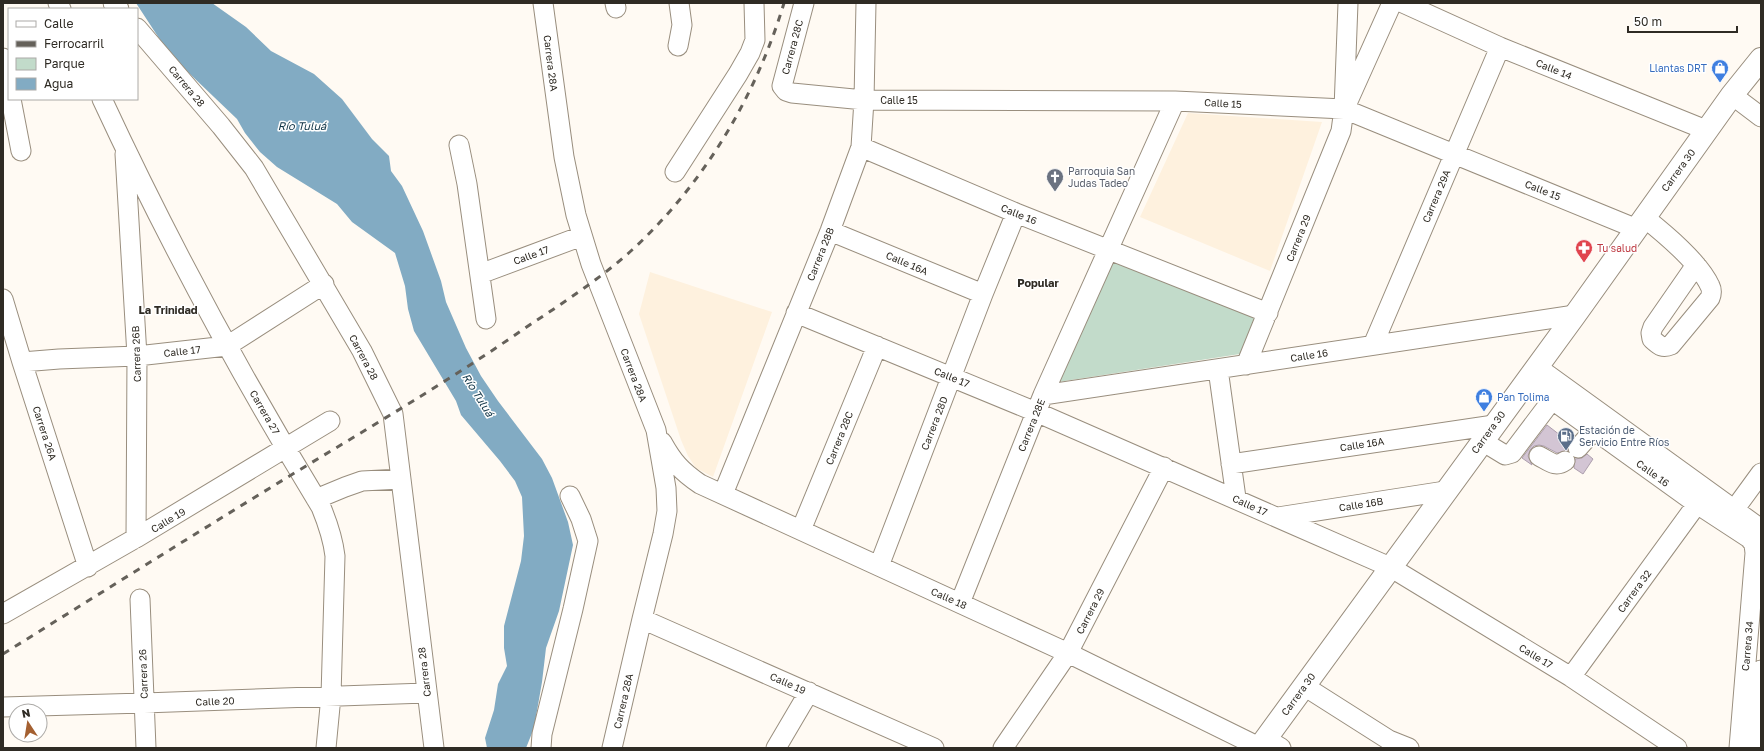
<svg xmlns="http://www.w3.org/2000/svg" width="1764" height="751" viewBox="0 0 1764 751" font-family="'Golos Text',sans-serif">
<style>
.built{fill:#fef1de}
.park{fill:#c2dbca}
.water{fill:#82abc3}
.building{fill:#d3c5d4;stroke:#ad9fae}
.lines{fill:none;stroke-linecap:round;stroke-linejoin:round}
.minor-casing{stroke:#998e7e;stroke-width:21}
.major-casing{stroke:#998e7e;stroke-width:24}
.minor{stroke:#fff;stroke-width:19}
.major{stroke:#fff;stroke-width:22}
.rail{stroke:#65615a;stroke-width:3;stroke-dasharray:7 7;stroke-linecap:butt}
.labels{text-anchor:middle;stroke-width:3;stroke-linejoin:round;paint-order:stroke}
.street-label{font-size:10px;fill:#2f2b24;stroke:#fff}
.shop-label{font-size:10px;fill:#366cbe;stroke:#fff;text-anchor:end}
.worship-label{font-size:10px;fill:#5b616d;stroke:#fff;text-anchor:start}
.health-label{font-size:10px;fill:#be3a42;stroke:#fff;text-anchor:start}
.service-label{font-size:10px;fill:#4e5e75;stroke:#fff;text-anchor:start}
.water-label{font-size:11px;font-style:italic;fill:#113547;stroke:#fff}
.neighbourhood-label{font-size:11px;font-weight:bold;fill:#2f2b24;stroke:#fff}
</style>
<rect width="100%" height="100%" fill="#fffaf3"/>
<!-- built -->
<path class="built" d="M 1188,113 L 1322,122 L 1270,271 L 1140,217 Z
M 650,272 L 772,312 L 713,477 L 696,468 L 688,456 L 681,440 L 639,314 Z"/>
<!-- park -->
<path class="park" d="M 1109,261 L 1256,315 L 1240,354 L 1058,382 Z"/>
<!-- water -->
<path class="water" d="M 136,3 L 212,3 L 246,27 L 271,51 L 314,74 L 342,99 L 372,139 L 389,156 L 391,171 L 402,186 L 423,231 L 441,281 L 446,302 L 466,348 L 481,376 L 498,401 L 542,459 L 552,478 L 568,522 L 573,545 L 559,611 L 546,648 L 542,682 L 534,728 L 526,748 L 487,748 L 485,738 L 494,710 L 498,684 L 507,666 L 504,648 L 504,626 L 521,561 L 524,536 L 522,497 L 515,481 L 500,461 L 461,415 L 456,401 L 414,331 L 408,309 L 405,286 L 395,253 L 352,222 L 337,204 L 277,167 L 260,152 L 245,133 L 237,119 L 170,55 Z"/>
<!-- building -->
<path class="building" d="M 1547,425 L 1569,442 L 1567,451 L 1557,453 L 1544,446 L 1539,445 L 1534,446 L 1530,450 L 1528,456 L 1532,465 L 1522,458 Z
M 1587,454 L 1593,459 L 1583,474 L 1574,468 L 1575,459 L 1582,458 Z"/>
<g class="lines">
<!-- minor casing -->
<g class="minor-casing">
<path id="minor" d="M 58,3 L 61,9
M 113,3 L 119,9
M 543,3 L 564,157 L 576,215 L 591,264 L 656,430 L 666,488 L 667,511 L 663,534 L 642,619 L 612,748
M 615,3 L 616,8
M 804,3 L 782,86 L 786,91 L 792,93 L 864,100 L 1175,101 L 1344,109 L 1637,229
M 1403,3 L 1500,47 L 1706,130
M 137,28 L 221,126 L 254,168 L 362,351 L 393,414 L 434,748
M 678,46 L 682,25 L 679,3
M 3,58 L 9,91
M 1732,95 L 1761,117
M 11,99 L 21,151
M 102,99 C 167,239 241,376 321,507 C 328,524 333,539 335,556 L 331,696 L 326,748
M 1348,101 L 1392,3
M 459,145 L 467,184 L 486,319
M 861,147 L 1016,213 L 1268,313
M 125,154 L 137,356 L 136,538
M 675,172 L 738,74 L 750,53 L 755,40 L 754,3
M 1645,218 C 1665,234 1699,262 1710,286 C 1712,290 1712,293 1710,298 L 1671,345 C 1662,349 1659,345 1652,339 L 1651,333 L 1653,327 L 1696,265
M 830,231 L 983,294
M 480,274 L 582,236
M 3,299 L 22,362 L 88,567
M 796,313 L 1036,412 L 1390,567 L 1571,677 L 1677,748
M 1373,345 L 1500,47
M 22,362 L 59,359 L 137,356 L 227,346 L 324,284
M 1246,365 L 1341,131 L 1344,109 L 1348,3
M 1537,367 L 1761,529
M 1218,369 L 1236,498
M 1526,381 L 1697,504 L 1749,538 L 1754,544 L 1755,553 L 1739,748
M 1043,395 L 1575,315
M 1482,441 L 1505,455 L 1512,453 L 1552,400
M 662,442 C 673,462 681,471 700,484 L 1068,653 L 1259,747
M 1578,448 L 1594,430
M 1539,456 C 1549,461 1555,468 1565,461
M 1231,464 L 1494,425
M 723,494 L 830,231 L 861,147 L 864,100 L 866,3
M 316,499 L 345,487 L 362,481 L 401,479
M 1734,510 L 1761,473
M 1278,517 L 1445,491
M 801,530 L 877,346
M 879,566 L 983,294 L 1016,213
M 140,599 L 146,748
M 960,603 L 1043,395 L 1175,101
M 3,614 L 136,538 L 330,421
M 642,619 L 934,748
M 1571,677 L 1697,504
M 1304,686 L 1389,740 L 1409,748
M 3,707 L 144,703 L 426,693
M 1266,739 L 1281,748
M 541,748 L 542,734 L 573,609 L 588,541 L 581,519 L 570,496
M 776,748 L 809,692
M 1003,748 L 1068,653 L 1164,467
M 1755,748 L 1761,670"/>
</g>
<!-- major casing -->
<g class="major-casing">
<path id="major" d="M 1259,748 L 1575,315 L 1732,95 L 1761,59"/>
</g>
<!-- minor -->
<use href="#minor" class="minor"/>
<!-- major -->
<use href="#major" class="major"/>
<!-- rail -->
<path class="rail" d="M 3,654 C 104,591 204,528 306,466 C 382,420 458,375 531,324 C 566,301 601,278 632,250 C 704,184 756,96 784,3"/>
</g>
<!-- icons -->
<defs>
<g id="shop-pin" transform="scale(0.9)"><path d="M0 17L-7.5 6A9.5 9.5 0 1 1 7.5 6Z" fill="#3f7fe0" stroke="#fff"/><path d="M-5-2.5h2.3a2.7 3.5 0 0 1 5.4 0H5L5.5 6h-11ZM-1.5-2.5h3a1.5 2.3 0 0 0-3 0Z" fill="#fff"/></g>
<g id="church-pin" transform="scale(0.9)"><path d="M0 17L-7.5 6A9.5 9.5 0 1 1 7.5 6Z" fill="#6b7280" stroke="#fff"/><path d="M-1.2-6h2.4v3.5h3.3v2.4h-3.3V6h-2.4V-.1h-3.3v-2.4h3.3Z" fill="#fff"/></g>
<g id="pharmacy-pin" transform="scale(0.9)"><path d="M0 17L-7.5 6A9.5 9.5 0 1 1 7.5 6Z" fill="#e0444e" stroke="#fff"/><path d="M-2-6h4v4h4v4h-4v4h-4v-4h-4v-4h4Z" fill="#fff"/></g>
<g id="fuel-pin" transform="scale(0.9)"><path d="M0 17L-7.5 6A9.5 9.5 0 1 1 7.5 6Z" fill="#5c6f8a" stroke="#fff"/><path d="M-5.5-6h7V0h2V4h1.3V-2.5L3-4.5l.8-.8L6-3V5H2.5V1h-1V6h-7ZM-4.2-4.7v3.2H.2V-4.7Z" fill="#fff"/></g>
</defs>
<g fill-rule="evenodd">
<use href="#shop-pin" x="1720" y="68"/>
<use href="#church-pin" x="1055" y="177"/>
<use href="#pharmacy-pin" x="1584" y="248"/>
<use href="#shop-pin" x="1484" y="397"/>
<use href="#fuel-pin" x="1566" y="436"/>
</g>
<g class="labels">
<!-- street labels -->
<g class="street-label">
<text transform="translate(792 47) rotate(-75)" y="4">Carrera 28C</text>
<text transform="translate(551 63) rotate(83)" y="4">Carrera 28A</text>
<text transform="translate(1554 69) rotate(22)" y="4">Calle 14</text>
<text transform="translate(187 86) rotate(50)" y="4">Carrera 28</text>
<text x="899" y="104">Calle 15</text>
<text transform="translate(1223 103) rotate(3)" y="4">Calle 15</text>
<text transform="translate(1678 170) rotate(-54)" y="4">Carrera 30</text>
<text transform="translate(1543 190) rotate(22)" y="4">Calle 15</text>
<text transform="translate(1436 196) rotate(-67)" y="4">Carrera 29A</text>
<text transform="translate(1019 214) rotate(22)" y="4">Calle 16</text>
<text transform="translate(1298 238) rotate(-68)" y="4">Carrera 29</text>
<text transform="translate(820 254) rotate(-68)" y="4">Carrera 28B</text>
<text transform="translate(531 255) rotate(-20)" y="4">Calle 17</text>
<text transform="translate(907 263) rotate(23)" y="4">Calle 16A</text>
<text transform="translate(182 351) rotate(-6)" y="4">Calle 17</text>
<text transform="translate(136 354) rotate(-92)" y="4">Carrera 26B</text>
<text transform="translate(1309 355) rotate(-9)" y="4">Calle 16</text>
<text transform="translate(364 357) rotate(62)" y="4">Carrera 28</text>
<text transform="translate(634 375) rotate(69)" y="4">Carrera 28A</text>
<text transform="translate(952 377) rotate(22)" y="4">Calle 17</text>
<text transform="translate(265 412) rotate(60)" y="4">Carrera 27</text>
<text transform="translate(934 423) rotate(-69)" y="4">Carrera 28D</text>
<text transform="translate(1031 425) rotate(-68)" y="4">Carrera 28E</text>
<text transform="translate(1488 432) rotate(-54)" y="4">Carrera 30</text>
<text transform="translate(45 433) rotate(72)" y="4">Carrera 26A</text>
<text transform="translate(839 438) rotate(-68)" y="4">Carrera 28C</text>
<text transform="translate(1362 444) rotate(-9)" y="4">Calle 16A</text>
<text transform="translate(1653 473) rotate(36)" y="4">Calle 16</text>
<text transform="translate(1361 504) rotate(-9)" y="4">Calle 16B</text>
<text transform="translate(1250 505) rotate(24)" y="4">Calle 17</text>
<text transform="translate(168 520) rotate(-31)" y="4">Calle 19</text>
<text transform="translate(1634 591) rotate(-54)" y="4">Carrera 32</text>
<text transform="translate(949 598) rotate(24)" y="4">Calle 18</text>
<text transform="translate(1090 611) rotate(-63)" y="4">Carrera 29</text>
<text transform="translate(1747 646) rotate(-85)" y="4">Carrera 34</text>
<text transform="translate(1536 656) rotate(31)" y="4">Calle 17</text>
<text transform="translate(424 672) rotate(-97)" y="4">Carrera 28</text>
<text transform="translate(143 674) rotate(-92)" y="4">Carrera 26</text>
<text transform="translate(788 683) rotate(24)" y="4">Calle 19</text>
<text transform="translate(1298 694) rotate(-54)" y="4">Carrera 30</text>
<text transform="translate(215 701) rotate(-2)" y="4">Calle 20</text>
<text transform="translate(623 701) rotate(-77)" y="4">Carrera 28A</text>
</g>
<!-- shop labels -->
<g class="shop-label">
<text x="1707" y="72">Llantas DRT</text>
<text x="1497" y="401" text-anchor="start">Pan Tolima</text>
</g>
<!-- worship labels -->
<g class="worship-label">
<text x="1068" y="175">Parroquia San<tspan x="1068" dy="12">Judas Tadeo</tspan></text>
</g>
<!-- health labels -->
<g class="health-label">
<text x="1597" y="252">Tu salud</text>
</g>
<!-- service labels -->
<g class="service-label">
<text x="1579" y="434">Estación de<tspan x="1579" dy="12">Servicio Entre Ríos</tspan></text>
</g>
<!-- water labels -->
<g class="water-label">
<text x="302" y="130">Río Tuluá</text>
<text transform="translate(478 395) rotate(58)" y="4">Río Tuluá</text>
</g>
<!-- neighbourhood labels -->
<g class="neighbourhood-label">
<text x="1038" y="287">Popular</text>
<text x="168" y="314">La Trinidad</text>
</g>
</g>
<!-- border -->
<rect width="1764" height="751" fill="none" stroke="#2f2b24" stroke-width="8"/>
<!-- legend -->
<rect x="8" y="8" width="130" height="92" fill="#ffffff" stroke="#acaaa7"/>
<rect x="16" y="21" width="20" height="6" fill="#ffffff" stroke="#acaaa7"/>
<text x="44" y="28" font-size="12" fill="#2f2b24">Calle</text>
<rect x="16" y="41" width="20" height="6" fill="#65615a" stroke="#acaaa7"/>
<text x="44" y="48" font-size="12" fill="#2f2b24">Ferrocarril</text>
<rect x="16" y="58" width="20" height="12" fill="#c2dbca" stroke="#acaaa7"/>
<text x="44" y="68" font-size="12" fill="#2f2b24">Parque</text>
<rect x="16" y="78" width="20" height="12" fill="#82abc3" stroke="#acaaa7"/>
<text x="44" y="88" font-size="12" fill="#2f2b24">Agua</text>
<!-- north arrow -->
<g transform="translate(28 723) rotate(348)"><circle r="19" fill="#ffffff" stroke="#acaaa7"/>
<path d="M0-3L7 15L0 10L-7 15Z" fill="#a46031"/>
<text y="-6" font-size="11" font-weight="bold" text-anchor="middle" fill="#2f2b24">N</text>
</g>
<!-- scale -->
<path d="M1628 26v6h109v-6" fill="none" stroke="#2f2b24" stroke-width="2"/>
<text x="1634" y="26" font-size="12" fill="#2f2b24" stroke="#ffffff" stroke-width="3" paint-order="stroke">50 m</text>
</svg>
